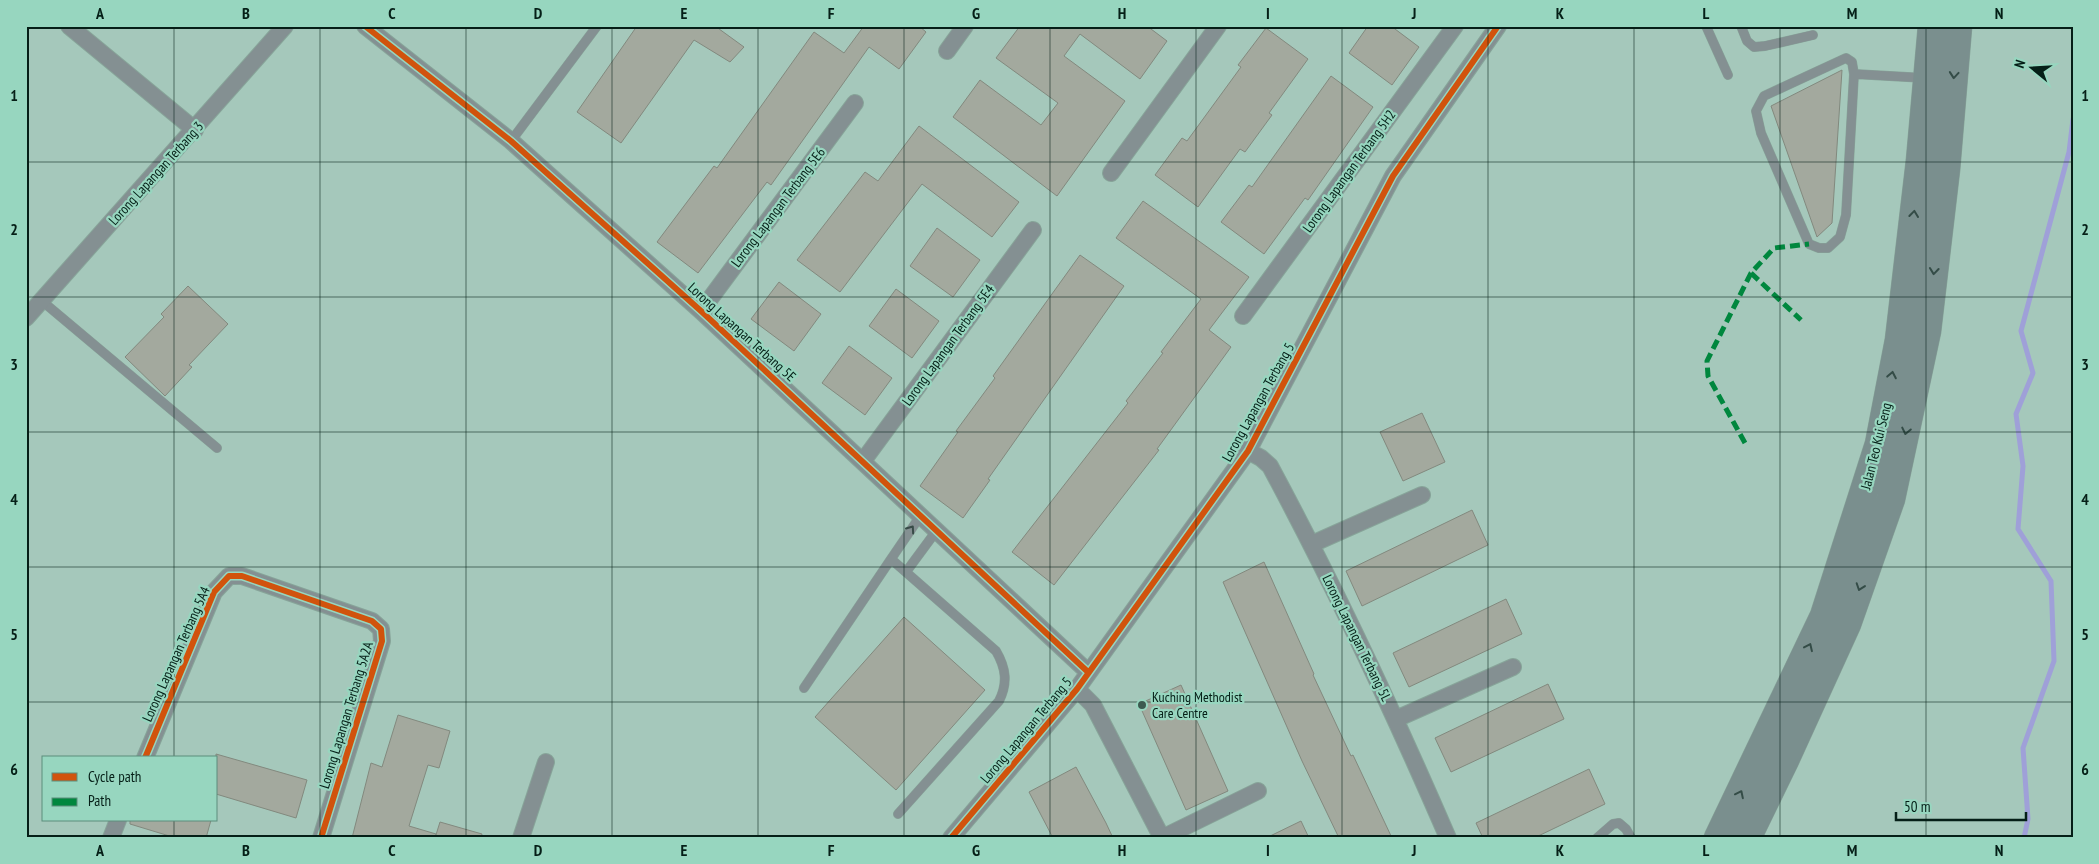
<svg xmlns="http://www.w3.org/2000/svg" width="2099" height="864" viewBox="0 0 2099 864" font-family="'PT Sans Narrow',sans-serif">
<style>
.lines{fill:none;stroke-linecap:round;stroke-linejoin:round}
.stream{stroke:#9fa0d8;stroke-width:5}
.building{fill:#a3a99e;stroke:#82897e}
.service-casing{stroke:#87a499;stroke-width:10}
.minor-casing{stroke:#87a499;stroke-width:18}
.trunk-casing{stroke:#87a499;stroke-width:29}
.service{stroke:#849092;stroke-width:9}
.minor{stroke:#849092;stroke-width:16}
.trunk{stroke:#7a8f8e;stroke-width:28}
.quiet{stroke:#00873e;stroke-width:5;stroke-dasharray:10 5;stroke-linecap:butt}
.cycleway-casing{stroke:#97d6bf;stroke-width:9}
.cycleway{stroke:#d1530d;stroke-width:6}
.oneway{stroke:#344c47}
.oneway2{stroke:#384c48}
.grid{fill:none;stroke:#051f17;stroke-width:1;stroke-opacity:0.55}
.poi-dot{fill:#3d5a50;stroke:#97d6bf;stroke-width:2}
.labels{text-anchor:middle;stroke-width:4.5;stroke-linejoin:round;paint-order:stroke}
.street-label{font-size:14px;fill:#051f17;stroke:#97d6bf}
.poi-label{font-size:14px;fill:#051f17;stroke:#97d6bf;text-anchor:start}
.neatline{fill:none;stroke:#051f17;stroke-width:2}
.grid-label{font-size:16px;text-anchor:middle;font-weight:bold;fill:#051f17}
</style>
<rect width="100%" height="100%" fill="#a5c8bb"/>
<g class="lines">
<!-- stream -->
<path class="stream" d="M 2024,838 L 2028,819 L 2023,748 L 2054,661 L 2051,581 L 2018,529 L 2023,466 L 2016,414 L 2033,373 L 2021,331 L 2069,152 L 2073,119"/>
</g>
<!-- building -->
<path class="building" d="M 637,26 L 715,26 L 744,47 L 730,62 L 694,40 L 621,143 L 577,112 Z
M 864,26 L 919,26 L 926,32 L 899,69 L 869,47 L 771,185 L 767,182 L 698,273 L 657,242 L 714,166 L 717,168 L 814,32 L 844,53 Z
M 1020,26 L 1147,26 L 1167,41 L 1140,79 L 1080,34 L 1064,56 L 1125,101 L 1057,196 L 953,117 L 980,80 L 1041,125 L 1058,103 L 996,58 Z
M 1368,26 L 1391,26 L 1419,47 L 1392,85 L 1349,53 Z
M 1266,28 L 1308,59 L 1269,113 L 1272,115 L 1245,152 L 1240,149 L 1198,207 L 1155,175 L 1182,138 L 1187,141 L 1241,67 L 1238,65 Z
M 1842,70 L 1832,223 L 1817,237 L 1771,106 Z
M 1331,76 L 1373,107 L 1308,200 L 1305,198 L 1264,254 L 1221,222 L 1249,185 L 1252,187 Z
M 919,126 L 1019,202 L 992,237 L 922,184 L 840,292 L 797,260 L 865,172 L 878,181 Z
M 1143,201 L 1249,277 L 1209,330 L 1231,347 L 1157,449 L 1159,450 L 1054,585 L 1012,552 L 1128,403 L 1126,401 L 1163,353 L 1161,352 L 1201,299 L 1116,238 Z
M 937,228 L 980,260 L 953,297 L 910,266 Z
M 1080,255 L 1124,286 L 988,479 L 990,480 L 963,518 L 920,486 L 958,432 L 956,431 L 995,378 L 993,376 Z
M 779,282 L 821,314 L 794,351 L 751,319 Z
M 188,286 L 228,324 L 189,365 L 192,367 L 165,396 L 125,357 L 164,317 L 161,314 Z
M 896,289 L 939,321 L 912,358 L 869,326 Z
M 849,346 L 892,378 L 865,415 L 822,383 Z
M 1422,413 L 1445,462 L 1403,481 L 1380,432 Z
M 1472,510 L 1488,545 L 1362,606 L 1346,571 Z
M 1264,562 L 1314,674 L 1313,675 L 1351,756 L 1353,755 L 1392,838 L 1339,838 L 1302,761 L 1223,582 Z
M 1506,599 L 1522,634 L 1409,687 L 1393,653 Z
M 904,617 L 985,690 L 896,790 L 815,717 Z
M 1548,684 L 1564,719 L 1451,772 L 1435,738 Z
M 1181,685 L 1228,791 L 1186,810 L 1139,704 Z
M 398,715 L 450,731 L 439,768 L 428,765 L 409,826 L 436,834 L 435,838 L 440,822 L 482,834 L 481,838 L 352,838 L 371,763 L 382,767 Z
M 216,754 L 307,780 L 296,818 L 216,794 Z
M 1076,767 L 1106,823 L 1113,838 L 1053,838 L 1029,792 Z
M 1589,769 L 1605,804 L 1534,838 L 1483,838 L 1476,823 Z
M 130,820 L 211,820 L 206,838 L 176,838 L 130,824 Z
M 1301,821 L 1309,838 L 1266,838 Z"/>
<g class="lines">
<!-- service casing -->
<g class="service-casing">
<path id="service" d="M 1706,26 L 1728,75
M 1741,26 L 1747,41 L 1754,47 L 1765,46 L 1813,35
M 1854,74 L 1846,215 L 1840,237 L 1828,248 L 1819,248 L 1809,244 L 1761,133 L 1756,111 L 1764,96 L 1846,58 L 1852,62 L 1854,74 L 1925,78
M 511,141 L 597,26
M 42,301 L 217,448
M 891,559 L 921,515
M 906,572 L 937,530
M 804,688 L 891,559 L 996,651 C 1006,668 1008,683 999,701 L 898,814
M 1597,838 L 1613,824 L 1619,823 L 1626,829 L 1631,838"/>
</g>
<!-- minor casing -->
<g class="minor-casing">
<path id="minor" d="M 69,26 L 195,130
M 365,26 L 511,141 L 701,311 L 1088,672
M 947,51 L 965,26
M 1111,173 L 1218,26
M 701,311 L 855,103
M 1243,316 L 1455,26
M 26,318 L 285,26
M 1248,451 L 1261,458 L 1270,466 C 1335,587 1393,711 1448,838
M 863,461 L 1033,230
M 1312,544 L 1422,495
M 1077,689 L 1093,705 L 1162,838
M 1396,719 L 1513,667
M 145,758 L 214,592 L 229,576 L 242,576 L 372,621 L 381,629 L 382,641 L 321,838
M 111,838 L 118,820
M 521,838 L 546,762
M 951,838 L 1077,689 L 1248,451 L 1393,176 L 1498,26
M 1162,838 L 1258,791"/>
</g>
<!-- trunk casing -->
<g class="trunk-casing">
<path id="trunk" d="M 1718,838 L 1824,616 L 1879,444 L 1899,340 L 1920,161 L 1932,26
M 1747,838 L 1785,760 L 1847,624 L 1891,499 L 1927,331 L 1946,169 L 1958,26"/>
</g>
<!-- service -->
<use href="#service" class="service"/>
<!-- minor -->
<use href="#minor" class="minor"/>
<!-- trunk -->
<use href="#trunk" class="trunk"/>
<!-- quiet -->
<path class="quiet" d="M 1751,273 L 1801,320
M 1745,443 L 1708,376 L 1707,361 L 1751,273 L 1774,248 L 1809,244"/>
<!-- cycleway casing -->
<g class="cycleway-casing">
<path id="cycleway" d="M 365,26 L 511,141 L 701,311 L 1088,672
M 145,758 L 214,592 L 229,576 L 242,576 L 372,621 L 381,629 L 382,641 L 321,838
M 951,838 L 1077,689 L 1248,451 L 1393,176 L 1498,26"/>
</g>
<!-- cycleway -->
<use href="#cycleway" class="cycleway"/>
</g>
<!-- one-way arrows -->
<defs><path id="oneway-chevron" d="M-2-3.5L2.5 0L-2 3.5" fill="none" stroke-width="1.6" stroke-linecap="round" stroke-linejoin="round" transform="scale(1.25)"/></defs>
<g class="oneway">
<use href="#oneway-chevron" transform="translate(1954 75) rotate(95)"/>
<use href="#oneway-chevron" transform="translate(1914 214) rotate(-83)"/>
<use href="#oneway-chevron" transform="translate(1934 271) rotate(96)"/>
<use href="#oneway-chevron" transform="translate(1892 375) rotate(-79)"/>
<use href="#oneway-chevron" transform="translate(1906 431) rotate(102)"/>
<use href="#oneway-chevron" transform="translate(1860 587) rotate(109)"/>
<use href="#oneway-chevron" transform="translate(1809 647) rotate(-65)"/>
<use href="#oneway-chevron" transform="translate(1740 794) rotate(-64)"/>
</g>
<use class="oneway2" href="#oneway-chevron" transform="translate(911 529) rotate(-55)"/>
<!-- grid -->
<path class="grid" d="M 174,26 L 174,758M 320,26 L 320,838M 466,26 L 466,838M 612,26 L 612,838M 758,26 L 758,838M 904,26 L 904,838M 1050,26 L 1050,838M 1196,26 L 1196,838M 1342,26 L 1342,838M 1488,26 L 1488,838M 1634,26 L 1634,838M 1780,26 L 1780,838M 1926,26 L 1926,838M 26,162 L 2073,162M 26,297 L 2073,297M 26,432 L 2073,432M 26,567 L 2073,567M 26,702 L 2073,702M 174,820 L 174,838"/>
<!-- markers -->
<circle class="poi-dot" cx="1142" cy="705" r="5"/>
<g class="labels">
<!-- street labels -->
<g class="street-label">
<text transform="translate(1349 171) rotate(-54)" y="5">Lorong Lapangan Terbang 5H2</text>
<text transform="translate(156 173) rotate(-48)" y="5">Lorong Lapangan Terbang 3</text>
<text transform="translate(778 207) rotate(-53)" y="5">Lorong Lapangan Terbang 5E6</text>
<text transform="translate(742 332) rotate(42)" y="5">Lorong Lapangan Terbang 5E</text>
<text transform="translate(948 345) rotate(-54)" y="5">Lorong Lapangan Terbang 5E4</text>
<text transform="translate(1258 402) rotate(-61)" y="5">Lorong Lapangan Terbang 5</text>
<text transform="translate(1876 446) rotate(-76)" y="5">Jalan Teo Kui Seng</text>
<text transform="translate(1357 638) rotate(64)" y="5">Lorong Lapangan Terbang 5L</text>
<text transform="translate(176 654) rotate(-66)" y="5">Lorong Lapangan Terbang 5A4</text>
<text transform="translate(346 715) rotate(-73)" y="5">Lorong Lapangan Terbang 5A2A</text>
<text transform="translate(1026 730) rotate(-50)" y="5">Lorong Lapangan Terbang 5</text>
</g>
<!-- poi labels -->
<g class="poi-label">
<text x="1152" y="702">Kuching Methodist<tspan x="1152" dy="16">Care Centre</tspan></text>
</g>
</g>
<!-- border -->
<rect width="2099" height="864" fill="none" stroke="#97d6bf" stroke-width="55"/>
<!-- legend -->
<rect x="42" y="756" width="175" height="65" fill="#97d6bf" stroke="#5d8d7c"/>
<rect x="52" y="773" width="25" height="8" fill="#d1530d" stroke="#5d8d7c"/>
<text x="88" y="782" font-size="15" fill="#051f17">Cycle path</text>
<rect x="52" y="798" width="25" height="8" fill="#00873e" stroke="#5d8d7c"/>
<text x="88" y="806" font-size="15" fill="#051f17">Path</text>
<!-- north arrow -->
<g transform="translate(2032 68) rotate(288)" stroke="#97d6bf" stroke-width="4" paint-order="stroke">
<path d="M0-4L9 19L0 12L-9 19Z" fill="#051f17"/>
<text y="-8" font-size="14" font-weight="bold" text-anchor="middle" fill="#051f17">N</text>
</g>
<!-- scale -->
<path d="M1896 812v8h130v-8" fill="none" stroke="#051f17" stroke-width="2.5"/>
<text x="1904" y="812" font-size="15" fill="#051f17" stroke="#97d6bf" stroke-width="4" paint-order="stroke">50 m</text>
<rect x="28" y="28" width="2044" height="808" class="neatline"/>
<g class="grid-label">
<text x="100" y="19">A</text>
<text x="246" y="19">B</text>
<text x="392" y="19">C</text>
<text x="538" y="19">D</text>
<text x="684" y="19">E</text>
<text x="831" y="19">F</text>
<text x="976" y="19">G</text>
<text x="1122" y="19">H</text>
<text x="1268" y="19">I</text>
<text x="1414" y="19">J</text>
<text x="1560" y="19">K</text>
<text x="1706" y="19">L</text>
<text x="1852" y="19">M</text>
<text x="1999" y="19">N</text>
<text x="14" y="101">1</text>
<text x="2085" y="101">1</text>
<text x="14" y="235">2</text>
<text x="2085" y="235">2</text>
<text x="14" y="370">3</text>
<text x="2085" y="370">3</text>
<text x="14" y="505">4</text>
<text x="2085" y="505">4</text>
<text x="14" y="640">5</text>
<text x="2085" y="640">5</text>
<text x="14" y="775">6</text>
<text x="2085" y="775">6</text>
<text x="100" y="856">A</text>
<text x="246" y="856">B</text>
<text x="392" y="856">C</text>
<text x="538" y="856">D</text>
<text x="684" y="856">E</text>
<text x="831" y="856">F</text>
<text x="976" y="856">G</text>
<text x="1122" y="856">H</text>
<text x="1268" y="856">I</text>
<text x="1414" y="856">J</text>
<text x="1560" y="856">K</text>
<text x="1706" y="856">L</text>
<text x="1852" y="856">M</text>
<text x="1999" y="856">N</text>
</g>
</svg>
